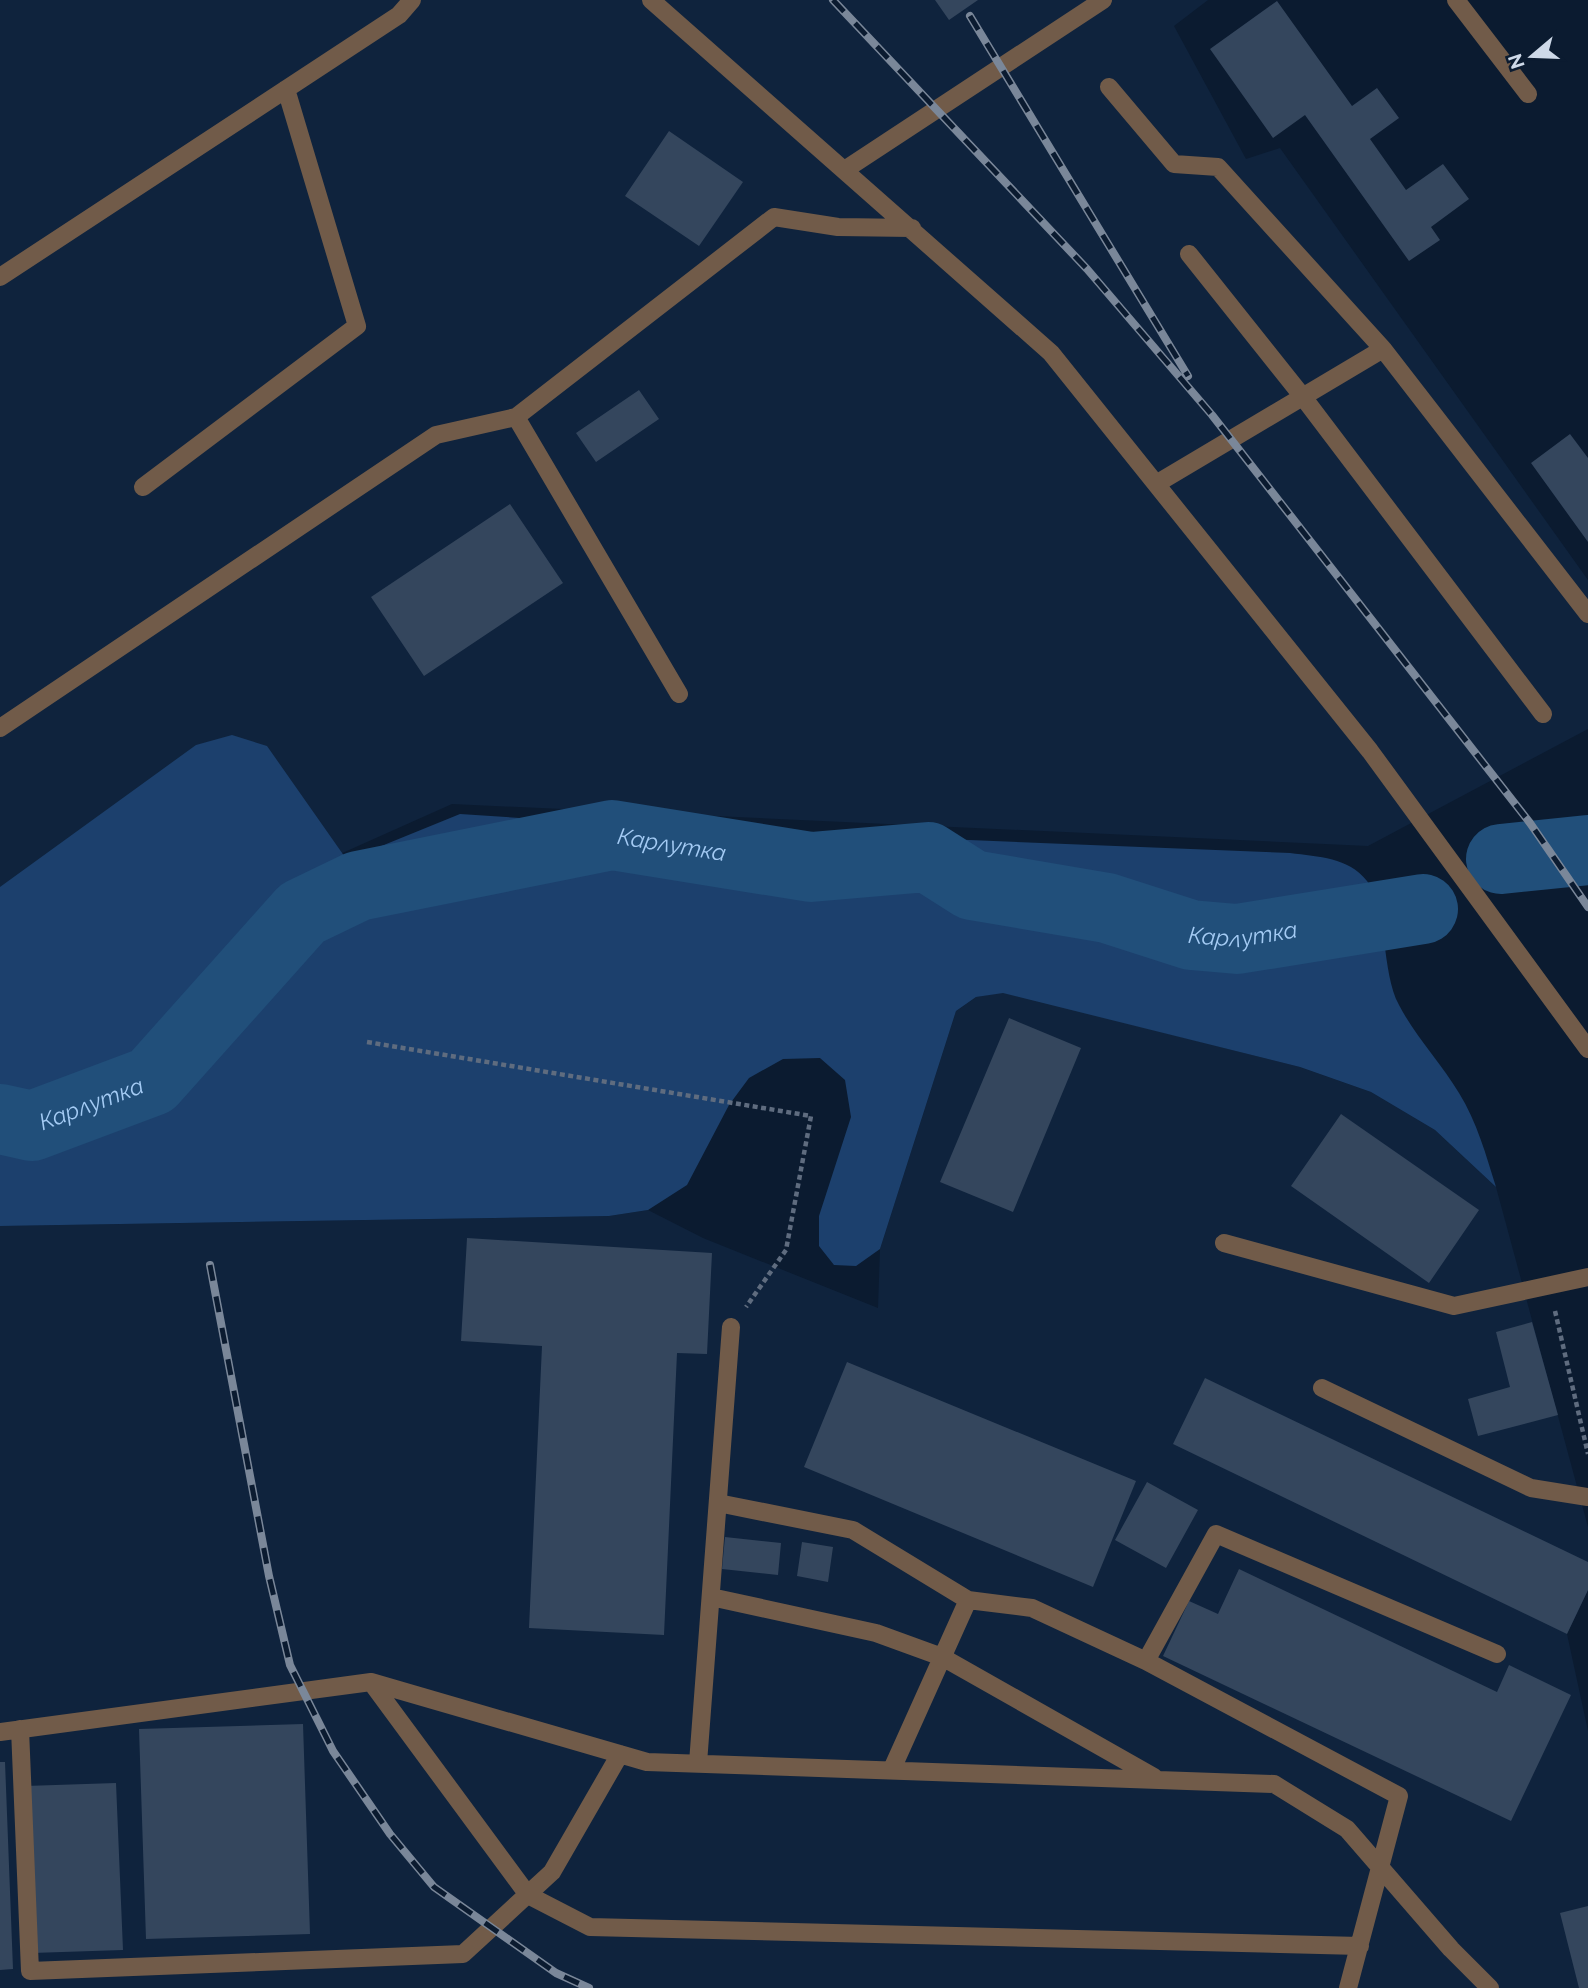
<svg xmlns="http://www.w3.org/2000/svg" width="1588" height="1988" viewBox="0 0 1588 1988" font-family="Raleway,sans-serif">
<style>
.built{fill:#0f233d}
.forest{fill:#1c406d}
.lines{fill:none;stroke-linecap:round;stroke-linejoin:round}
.river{stroke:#214f7a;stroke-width:70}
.building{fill:#34465d}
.path{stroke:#5f6c7f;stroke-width:4.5;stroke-dasharray:5 3.5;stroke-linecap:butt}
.minor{stroke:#715b49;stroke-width:18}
.rail-casing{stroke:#7a8799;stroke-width:8}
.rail{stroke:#0b1b30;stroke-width:5;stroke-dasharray:16;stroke-linecap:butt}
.labels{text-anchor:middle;stroke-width:5;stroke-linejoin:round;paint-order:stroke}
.water-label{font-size:23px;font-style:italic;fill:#a4cbf4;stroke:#0b1b30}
</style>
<rect width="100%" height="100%" fill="#0b1b30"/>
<!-- built -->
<path class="built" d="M 0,0 L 1208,0 L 1174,26 L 1246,159 L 1280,148 L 1588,580 L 1588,729 L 1368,846 L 452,804 L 0,1006 Z
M 1003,992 L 1300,1067 L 1371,1092 L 1435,1130 L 1496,1187 L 1588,1527 L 1588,1590 L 1567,1634 L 1588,1731 L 1588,1988 L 0,1988 L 0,1226 L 609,1216 L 648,1210 L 703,1238 L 878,1308 L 880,1249 L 956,1011 L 976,997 Z"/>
<!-- forest -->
<path class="forest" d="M 232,735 L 267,746 L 347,860 L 460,814 L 673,828 L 1290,853 C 1319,857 1348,857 1367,881 C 1388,908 1381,972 1399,1005 C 1415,1036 1441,1063 1459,1093 C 1477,1122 1486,1155 1496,1187 L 1435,1130 L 1371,1092 L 1300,1067 L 1003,993 L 976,997 L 956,1011 L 880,1249 L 856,1266 L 834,1265 L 819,1246 L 819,1216 L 851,1117 L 845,1080 L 820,1058 L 783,1059 L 749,1078 L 729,1105 L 687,1185 L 648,1210 L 609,1216 L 0,1226 L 0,887 L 196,745 Z"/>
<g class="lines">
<!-- river -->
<g class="river">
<path d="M 1501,859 L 1588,850"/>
<path id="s1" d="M 0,1119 L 32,1126 L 152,1081 L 302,913 L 358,886 L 612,835 L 811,867 L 928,857 L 972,885 L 1107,908 L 1191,935 L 1237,939 L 1423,909"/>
</g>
</g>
<!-- building -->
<path class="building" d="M 935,0 L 978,0 L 949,20 Z
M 1277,1 L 1352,106 L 1377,88 L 1399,118 L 1370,139 L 1406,190 L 1443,164 L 1469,199 L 1431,227 L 1440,240 L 1409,261 L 1305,115 L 1273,138 L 1210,49 Z
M 669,131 L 743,182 L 699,246 L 625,196 Z
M 639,390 L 659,419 L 596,462 L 576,433 Z
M 1570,434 L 1588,458 L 1588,542 L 1531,463 Z
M 510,504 L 563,583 L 424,676 L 371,597 Z
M 1009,1018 L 1081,1048 L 1013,1212 L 940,1182 Z
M 1341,1114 L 1479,1210 L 1429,1283 L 1291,1186 Z
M 467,1238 L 712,1253 L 707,1354 L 677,1353 L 664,1635 L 529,1628 L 542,1346 L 461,1341 Z
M 1532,1322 L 1558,1415 L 1478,1436 L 1468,1399 L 1510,1387 L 1496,1332 Z
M 847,1362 L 1136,1481 L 1093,1587 L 804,1467 Z
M 1205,1378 L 1588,1562 L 1588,1590 L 1567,1634 L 1173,1444 Z
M 1147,1482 L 1198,1510 L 1166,1568 L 1115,1540 Z
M 725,1537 L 781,1543 L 778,1575 L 722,1569 Z
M 802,1542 L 833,1547 L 828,1582 L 797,1576 Z
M 1239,1569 L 1497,1692 L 1509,1665 L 1571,1695 L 1511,1821 L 1163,1656 L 1189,1601 L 1218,1614 Z
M 303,1724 L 310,1934 L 146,1939 L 139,1729 Z
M 0,1762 L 5,1762 L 13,1969 L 0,1970 Z
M 116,1783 L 123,1950 L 32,1953 L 25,1786 Z
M 1588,1906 L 1588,1988 L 1579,1988 L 1560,1913 Z"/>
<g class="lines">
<!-- path -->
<path class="path" d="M 367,1042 L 811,1116 L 786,1250 L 746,1307
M 1555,1311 L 1588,1454"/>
<!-- minor -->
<path class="minor" d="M 651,0 L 1051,353 L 1370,751 L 1588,1049
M 1456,0 L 1528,94
M 1109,87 L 1174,164 L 1218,167 L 1383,349
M 846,169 L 1103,0
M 1189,254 L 1303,397 L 1543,714
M 0,277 L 399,15 L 412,0
M 516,417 L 679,694
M 1156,484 L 1383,349 L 1588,614
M 143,487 L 357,326 L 286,89
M 0,728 L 436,435 L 516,417 L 774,217 L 838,227 L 912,228
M 1224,1243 L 1454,1306 L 1588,1277
M 1322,1388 L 1531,1488 L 1588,1497
M 718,1503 L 853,1530 L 968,1600
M 711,1597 L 876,1633 L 942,1657 L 1154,1777
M 371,1682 L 528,1895 L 590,1927 L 1360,1946
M 20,1729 L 30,1971 L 463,1954 L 552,1872 L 620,1754
M 0,1732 L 371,1682 L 647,1762 L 1274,1784 L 1347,1829 L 1451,1949 L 1490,1988
M 698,1763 L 731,1327
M 892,1769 L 968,1600 L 1032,1608 L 1146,1661
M 1348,1988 L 1399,1796 L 1146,1661 L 1216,1534 L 1497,1654"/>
<!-- rail casing -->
<g class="rail-casing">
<path id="rail" d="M 833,0 L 1087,269 L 1212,415 L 1530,823 L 1588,907
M 970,16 L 1188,376
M 210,1265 L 269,1576 L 290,1665 L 333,1751 L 390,1834 L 434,1887 L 556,1973 L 589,1988"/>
</g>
<!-- rail -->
<use href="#rail" class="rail"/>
</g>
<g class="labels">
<!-- water labels -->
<g class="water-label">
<text dy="8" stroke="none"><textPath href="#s1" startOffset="768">Карлутка</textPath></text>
<text dy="8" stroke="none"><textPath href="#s1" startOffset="1356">Карлутка</textPath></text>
<text dy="8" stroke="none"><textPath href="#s1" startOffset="96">Карлутка</textPath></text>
</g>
</g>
<!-- north arrow -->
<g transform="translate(1532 56) rotate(251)" stroke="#0b1b30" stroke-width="5" paint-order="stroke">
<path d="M0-5L12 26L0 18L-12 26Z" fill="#ced9e8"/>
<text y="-10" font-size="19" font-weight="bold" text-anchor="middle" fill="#ced9e8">N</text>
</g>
</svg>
